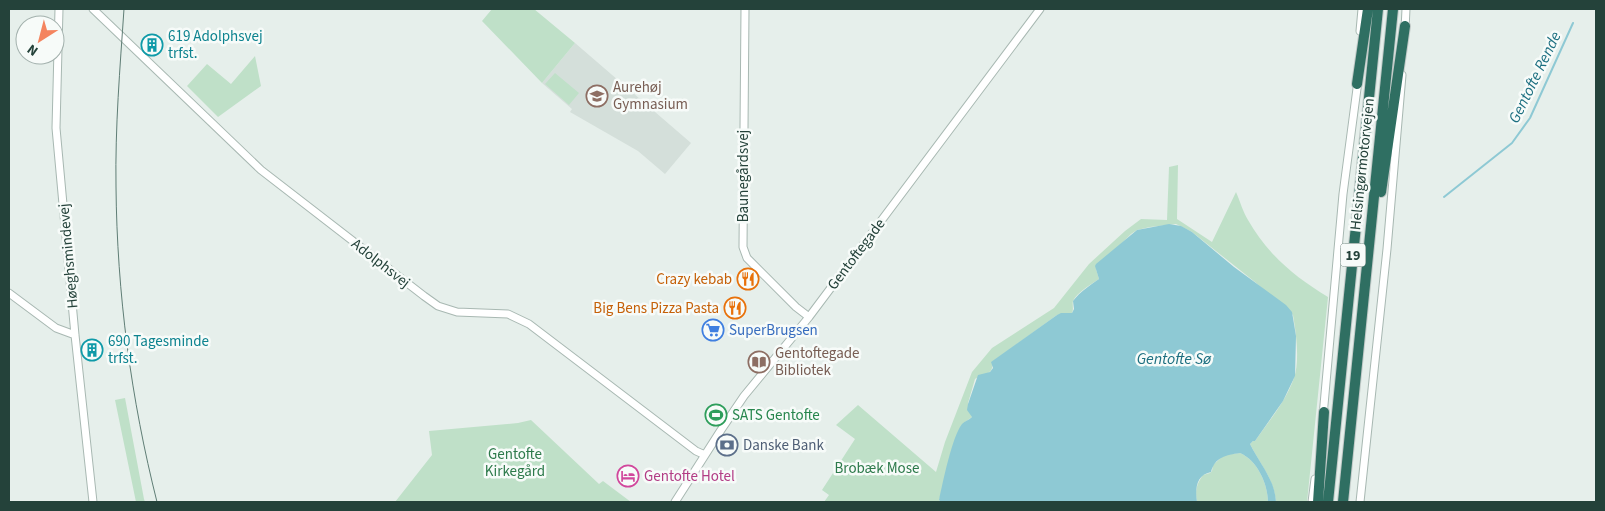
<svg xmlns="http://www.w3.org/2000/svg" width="1605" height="511" viewBox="0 0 1605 511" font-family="'Source Sans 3',sans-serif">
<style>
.built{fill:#d4dfda}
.green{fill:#bfe0c8}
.water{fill:#8ec9d4}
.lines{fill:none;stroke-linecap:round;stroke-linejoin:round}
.stream{stroke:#8ec9d4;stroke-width:2}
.tertiary-casing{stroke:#a8b8b2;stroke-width:9}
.motorway-casing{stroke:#c2cac8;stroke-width:12}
.tertiary{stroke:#fff;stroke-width:7}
.motorway{stroke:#2f6f62;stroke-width:10}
.tram{stroke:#5f7d75;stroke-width:1}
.labels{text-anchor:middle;stroke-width:5;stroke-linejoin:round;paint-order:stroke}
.shield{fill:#f7fbf9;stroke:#637a73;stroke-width:1}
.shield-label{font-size:14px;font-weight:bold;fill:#24423a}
.culture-label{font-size:15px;fill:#0d838f;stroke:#f7fbf9;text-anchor:start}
.education-label{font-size:15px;fill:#785e54;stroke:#f7fbf9;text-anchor:start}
.street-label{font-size:15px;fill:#24423a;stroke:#f7fbf9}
.food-label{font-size:15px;fill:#c56008;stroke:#f7fbf9;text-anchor:end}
.shop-label{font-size:15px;fill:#366cbe;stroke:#f7fbf9;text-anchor:start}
.leisure-label{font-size:15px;fill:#27864d;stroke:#f7fbf9;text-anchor:start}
.service-label{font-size:15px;fill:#4e5e75;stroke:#f7fbf9;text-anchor:start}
.park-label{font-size:15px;fill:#2d7a4b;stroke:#f7fbf9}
.hotel-label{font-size:15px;fill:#b23c85;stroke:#f7fbf9;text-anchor:start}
.water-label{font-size:16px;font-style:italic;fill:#1c6f80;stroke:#f7fbf9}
</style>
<rect width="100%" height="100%" fill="#e6efeb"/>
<!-- built -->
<path class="built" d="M 575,43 L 691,143 L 665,174 L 638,151 L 570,112 L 572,109 L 542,83 Z"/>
<!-- green -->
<path class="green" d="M 492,9 L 534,9 L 575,43 L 542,83 L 482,21 Z
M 255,56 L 261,86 L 218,117 L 187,86 L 207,64 L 231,84 Z
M 555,73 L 579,93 L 569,105 L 545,84 Z
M 1178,165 L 1177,219 L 1212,242 L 1236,192 C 1240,201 1243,212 1248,220 C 1268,255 1295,277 1328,297 L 1307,502 L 1276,502 C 1274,479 1260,464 1250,444 L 1253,441 L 1255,441 C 1269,421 1286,401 1294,378 C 1300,361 1296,332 1293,315 L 1255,282 L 1192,232 L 1176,224 L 1150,227 L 1137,230 L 1131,234 L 1096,269 L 1099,279 C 1092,284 1077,292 1073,301 C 1072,305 1074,308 1072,313 L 1057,315 L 992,362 C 994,375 985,373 975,379 L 968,403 L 972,417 L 965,422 L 939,500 L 941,502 L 824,502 L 829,495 L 822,490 L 855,439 L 836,425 L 858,405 L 936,472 L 945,442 L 972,372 L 992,348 L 1054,308 L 1089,264 L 1125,231 L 1141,219 L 1167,220 L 1169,167 Z
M 125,398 L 144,499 L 145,502 L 136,502 L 115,400 Z
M 531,420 L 599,484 L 603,481 L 631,502 L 395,502 L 432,455 L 429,431 L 518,423 Z
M 1240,453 C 1257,460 1268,484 1268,502 L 1197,502 C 1195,491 1196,485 1203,475 L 1210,473 L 1212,471 L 1213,465 L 1224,455 Z"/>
<!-- water -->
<path class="water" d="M 1169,224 L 1181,226 L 1192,232 L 1234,267 L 1286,305 L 1292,312 L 1296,336 L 1295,376 L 1283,401 L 1255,441 L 1253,441 L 1250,444 C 1260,464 1275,480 1276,502 L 1268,502 C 1268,484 1257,460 1240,453 C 1226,455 1215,457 1211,472 C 1196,475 1195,489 1197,502 L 941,502 L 939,500 C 943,482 952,437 962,424 C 965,421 969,420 972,417 L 967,410 L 968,404 L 978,375 L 990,372 L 993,368 L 991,362 L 1057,315 L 1061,313 L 1072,313 L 1074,309 L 1073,301 C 1081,291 1089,286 1099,279 L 1095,266 L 1096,264 L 1137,230 Z"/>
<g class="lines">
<!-- stream -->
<path class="stream" d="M 1444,197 L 1512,143 L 1530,118 L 1573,23"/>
<!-- tertiary casing -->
<g class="tertiary-casing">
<path id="tertiary" d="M 59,9 L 56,128 L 75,335 L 93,502
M 93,9 L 261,170 L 424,296 L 438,306 L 457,312 L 508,314 L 529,324 L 696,451 L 705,455
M 745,9 L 743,247 L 747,258 L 796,307 L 809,317
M 1405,29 L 1406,9
M 1360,31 L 1362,9
M 9,293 L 56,328 L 75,335
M 1323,416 L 1343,194 L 1358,81
M 675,502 L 721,430 L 744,396 L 809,317 L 1040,9
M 1312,502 L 1315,479
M 1360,502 L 1387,249 L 1402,75"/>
</g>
<!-- motorway casing -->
<g class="motorway-casing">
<path id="motorway" d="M 1357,84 L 1368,9
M 1381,192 L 1405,26
M 1318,502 L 1324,412
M 1328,502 L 1378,9
M 1343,502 L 1393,9"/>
</g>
<!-- tertiary -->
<use href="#tertiary" class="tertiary"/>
<!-- motorway -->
<use href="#motorway" class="motorway"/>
<!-- tram -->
<path class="tram" d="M 124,9 C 120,68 115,127 116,187 C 117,293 131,399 157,502"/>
</g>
<!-- icons -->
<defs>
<g id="building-ring" transform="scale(1.125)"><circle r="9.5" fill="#f7fbf9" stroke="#0f9aa8" stroke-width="1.5"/><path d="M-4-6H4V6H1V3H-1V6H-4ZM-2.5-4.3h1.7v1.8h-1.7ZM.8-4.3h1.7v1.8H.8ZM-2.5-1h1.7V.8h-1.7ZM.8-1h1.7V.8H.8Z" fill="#0f9aa8"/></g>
<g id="school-ring" transform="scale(1.125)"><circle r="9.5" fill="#f7fbf9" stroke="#8d6e63" stroke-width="1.5"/><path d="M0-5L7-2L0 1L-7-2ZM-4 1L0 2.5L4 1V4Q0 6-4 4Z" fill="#8d6e63"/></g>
<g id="restaurant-ring" transform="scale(1.125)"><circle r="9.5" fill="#f7fbf9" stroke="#e8710a" stroke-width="1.5"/><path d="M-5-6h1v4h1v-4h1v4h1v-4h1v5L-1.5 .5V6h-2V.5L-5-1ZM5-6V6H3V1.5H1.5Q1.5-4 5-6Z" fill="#e8710a"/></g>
<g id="supermarket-ring" transform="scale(1.125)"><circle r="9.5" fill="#f7fbf9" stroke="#3f7fe0" stroke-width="1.5"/><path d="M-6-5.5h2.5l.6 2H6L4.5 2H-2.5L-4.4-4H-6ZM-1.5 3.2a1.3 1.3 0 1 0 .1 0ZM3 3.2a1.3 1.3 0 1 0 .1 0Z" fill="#3f7fe0"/></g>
<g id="library-ring" transform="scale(1.125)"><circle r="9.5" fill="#f7fbf9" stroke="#8d6e63" stroke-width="1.5"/><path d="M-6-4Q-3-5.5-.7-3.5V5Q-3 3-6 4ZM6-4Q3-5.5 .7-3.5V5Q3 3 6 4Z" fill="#8d6e63"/></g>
<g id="stadium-ring" transform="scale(1.125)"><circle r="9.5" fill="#f7fbf9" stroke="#2e9e5b" stroke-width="1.5"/><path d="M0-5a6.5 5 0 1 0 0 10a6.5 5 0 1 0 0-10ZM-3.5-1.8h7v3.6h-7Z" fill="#2e9e5b"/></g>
<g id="bank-ring" transform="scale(1.125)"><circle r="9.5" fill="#f7fbf9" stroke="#5c6f8a" stroke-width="1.5"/><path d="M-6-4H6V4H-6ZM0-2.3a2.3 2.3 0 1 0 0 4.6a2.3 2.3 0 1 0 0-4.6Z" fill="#5c6f8a"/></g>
<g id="hotel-ring" transform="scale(1.125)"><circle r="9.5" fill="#f7fbf9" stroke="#d1479c" stroke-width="1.5"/><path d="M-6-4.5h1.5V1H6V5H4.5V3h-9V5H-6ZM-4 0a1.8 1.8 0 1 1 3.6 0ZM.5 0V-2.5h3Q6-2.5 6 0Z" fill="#d1479c"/></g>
</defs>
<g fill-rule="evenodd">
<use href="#building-ring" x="152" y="45"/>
<use href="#school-ring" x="597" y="96"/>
<use href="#restaurant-ring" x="748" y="279"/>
<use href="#restaurant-ring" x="735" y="308"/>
<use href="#supermarket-ring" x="713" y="330"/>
<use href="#building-ring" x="92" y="350"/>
<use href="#library-ring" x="759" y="362"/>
<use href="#stadium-ring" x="716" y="415"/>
<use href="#bank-ring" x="727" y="445"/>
<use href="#hotel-ring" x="628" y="476"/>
</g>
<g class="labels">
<!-- shield labels -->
<rect class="shield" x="1340.5" y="243.5" width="25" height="23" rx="4"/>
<g class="shield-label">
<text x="1353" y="260">19</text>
</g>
<!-- culture labels -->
<g class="culture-label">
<text x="168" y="41">619 Adolphsvej<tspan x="168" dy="17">trfst.</tspan></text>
<text x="108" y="346">690 Tagesminde<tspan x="108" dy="17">trfst.</tspan></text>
</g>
<!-- education labels -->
<g class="education-label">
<text x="613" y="92">Aurehøj<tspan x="613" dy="17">Gymnasium</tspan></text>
<text x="775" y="358">Gentoftegade<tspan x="775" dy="17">Bibliotek</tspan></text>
</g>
<!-- street labels -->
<g class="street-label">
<text transform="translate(1362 164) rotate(-84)" y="5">Helsingørmotorvejen</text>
<text transform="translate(743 176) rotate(-90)" y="5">Baunegårdsvej</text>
<text transform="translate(856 254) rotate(-53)" y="5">Gentoftegade</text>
<text transform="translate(68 256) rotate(-95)" y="5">Høeghsmindevej</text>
<text transform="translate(381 263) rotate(38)" y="5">Adolphsvej</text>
</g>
<!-- food labels -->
<g class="food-label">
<text x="732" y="284">Crazy kebab</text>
<text x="719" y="313">Big Bens Pizza Pasta</text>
</g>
<!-- shop labels -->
<g class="shop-label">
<text x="729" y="335">SuperBrugsen</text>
</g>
<!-- leisure labels -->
<g class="leisure-label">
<text x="732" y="420">SATS Gentofte</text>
</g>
<!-- service labels -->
<g class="service-label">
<text x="743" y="450">Danske Bank</text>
</g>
<!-- park labels -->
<g class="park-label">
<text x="515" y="459">Gentofte<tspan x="515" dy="17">Kirkegård</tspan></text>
<text x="877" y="473">Brobæk Mose</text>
</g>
<!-- hotel labels -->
<g class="hotel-label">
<text x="644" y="481">Gentofte Hotel</text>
</g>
<!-- water labels -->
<g class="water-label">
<text transform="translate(1534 77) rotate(-64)" y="6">Gentofte Rende</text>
<text x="1174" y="364">Gentofte Sø</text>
</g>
</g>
<!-- border -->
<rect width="1605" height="511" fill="none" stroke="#24423a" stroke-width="20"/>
<!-- north arrow -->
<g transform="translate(40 40) rotate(216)"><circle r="24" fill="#f7fbf9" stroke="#a3b1ad"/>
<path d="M0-4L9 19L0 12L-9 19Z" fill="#f4845f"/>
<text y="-8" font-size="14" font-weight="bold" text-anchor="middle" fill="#24423a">N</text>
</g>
</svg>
